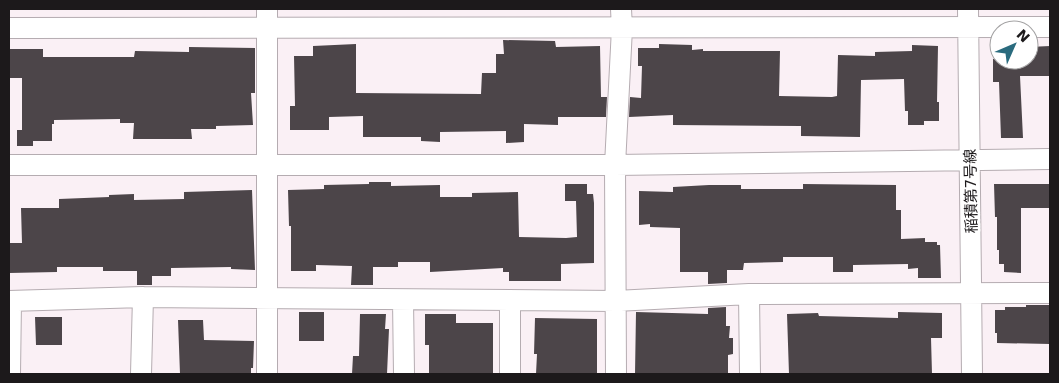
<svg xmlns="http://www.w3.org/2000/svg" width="1059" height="383" viewBox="0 0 1059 383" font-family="'DejaVu Sans','Noto Sans JP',sans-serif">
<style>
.building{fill:#4c4549}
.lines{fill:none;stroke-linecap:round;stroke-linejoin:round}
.minor-casing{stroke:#b5acb1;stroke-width:22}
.minor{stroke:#fff;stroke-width:20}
.labels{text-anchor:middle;stroke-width:5;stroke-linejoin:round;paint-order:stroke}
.street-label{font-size:15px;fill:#1c191b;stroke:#fff}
</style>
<rect width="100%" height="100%" fill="#faf0f5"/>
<!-- building -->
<path class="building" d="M 503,40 L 555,41 L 556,47 L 600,46 L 601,97 L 607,97 L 606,117 L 558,117 L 558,125 L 524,124 L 524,142 L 506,143 L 506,131 L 440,132 L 440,142 L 421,141 L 421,137 L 363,137 L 363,116 L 329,117 L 329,130 L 290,130 L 290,106 L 295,106 L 294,56 L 313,56 L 313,46 L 356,44 L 356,93 L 481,94 L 482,73 L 496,73 L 496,54 L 504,54 Z
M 659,44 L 692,45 L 692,50 L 703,49 L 703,51 L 780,51 L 779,96 L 832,97 L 837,96 L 838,55 L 875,56 L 875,52 L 912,51 L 912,45 L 938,46 L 937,102 L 939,102 L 939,121 L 924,121 L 924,125 L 908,125 L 908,111 L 905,111 L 904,79 L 861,80 L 860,137 L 801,136 L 801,126 L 673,125 L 673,115 L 629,117 L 630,97 L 641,98 L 642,66 L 638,66 L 638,48 L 659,48 Z
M 1050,46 L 1050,76 L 1020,76 L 1023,138 L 1001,138 L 999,82 L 993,82 L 993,59 L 1029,60 L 1029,47 Z
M 189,47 L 255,48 L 255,93 L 251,93 L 253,125 L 216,126 L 216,129 L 191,129 L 192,139 L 133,139 L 134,123 L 120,123 L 120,119 L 54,120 L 54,124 L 52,124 L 52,141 L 33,141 L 33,146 L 17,146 L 17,130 L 22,130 L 22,78 L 9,78 L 9,49 L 43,49 L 43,57 L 134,57 L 135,51 L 189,52 Z
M 369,182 L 391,182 L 391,186 L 440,185 L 440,197 L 472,197 L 472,193 L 518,192 L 519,237 L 566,238 L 577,237 L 576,201 L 565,201 L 565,184 L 587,184 L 587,194 L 593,194 L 594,203 L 594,263 L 561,264 L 561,281 L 509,281 L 509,272 L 503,272 L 503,268 L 430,272 L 430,262 L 398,262 L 398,267 L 373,267 L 373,285 L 351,285 L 352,266 L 316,265 L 316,271 L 291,271 L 291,226 L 289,226 L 288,190 L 324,189 L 324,185 L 369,184 Z
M 803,184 L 896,185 L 896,210 L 901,210 L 901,239 L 925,238 L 925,242 L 937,242 L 937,245 L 940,245 L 941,278 L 918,278 L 918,268 L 908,269 L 908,264 L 853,265 L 853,272 L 833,272 L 833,257 L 783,257 L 783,262 L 744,263 L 743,270 L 727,270 L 727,283 L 708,284 L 708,272 L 680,272 L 680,228 L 650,227 L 650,224 L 639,225 L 639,191 L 673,192 L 673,187 L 709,185 L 741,185 L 741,189 L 803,189 Z
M 994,184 L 1050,184 L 1050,208 L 1021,208 L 1021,273 L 1004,272 L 1004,264 L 999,264 L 999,250 L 997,250 L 997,217 L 995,217 Z
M 252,190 L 255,270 L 231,269 L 231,267 L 171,268 L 171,276 L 152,276 L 152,285 L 137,285 L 137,271 L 103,271 L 103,267 L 57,267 L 57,272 L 9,273 L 9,243 L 22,243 L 21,208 L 59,208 L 59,199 L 109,197 L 109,195 L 134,194 L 134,200 L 184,199 L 184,192 Z
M 1026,305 L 1050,305 L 1050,344 L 997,343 L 997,333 L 995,333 L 995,310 L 1005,310 L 1005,307 L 1026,307 Z
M 726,307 L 726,326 L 730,326 L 729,338 L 733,338 L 733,354 L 728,355 L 728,374 L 635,374 L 636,312 L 708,314 L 708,308 Z
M 299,312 L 324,312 L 324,341 L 299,341 Z
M 898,312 L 942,313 L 942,338 L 931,338 L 932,374 L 789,374 L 787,314 L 818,313 L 819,316 L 898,318 Z
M 360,314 L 386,314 L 385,329 L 389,329 L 387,374 L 352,374 L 353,356 L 359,356 Z
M 425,314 L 456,314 L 456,323 L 493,323 L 493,374 L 429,374 L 429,345 L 425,345 Z
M 35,317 L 62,317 L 62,345 L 36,345 Z
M 535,318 L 597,319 L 597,374 L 536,374 L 537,354 L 534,354 Z
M 178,320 L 203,320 L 204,340 L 254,341 L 253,368 L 251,368 L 251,374 L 180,374 Z"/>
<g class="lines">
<!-- minor casing -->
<g class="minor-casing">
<path id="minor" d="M 267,9 L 267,374
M 968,9 L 972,374
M 9,28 L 1050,27
M 9,165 L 615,165 L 1050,159
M 749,294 L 750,374
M 403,300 L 404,374
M 510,300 L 510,374
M 9,301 L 143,297 L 616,301 L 749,294 L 1050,293
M 10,374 L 11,301
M 141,374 L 143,297
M 616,374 L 615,165 L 622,28 L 621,9"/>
</g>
<!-- minor -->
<use href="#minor" class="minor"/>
</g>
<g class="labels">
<!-- street labels -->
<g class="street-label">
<text transform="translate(971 191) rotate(-91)" y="5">稲積第7号線</text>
</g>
</g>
<!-- border -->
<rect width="1059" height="383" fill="none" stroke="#1c191b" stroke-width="20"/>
<!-- north arrow -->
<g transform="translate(1014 45) rotate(45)"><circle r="24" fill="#ffffff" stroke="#a4a3a4"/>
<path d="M0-4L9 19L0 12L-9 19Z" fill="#2a6b7e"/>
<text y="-8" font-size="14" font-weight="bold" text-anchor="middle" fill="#1c191b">N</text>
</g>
</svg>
